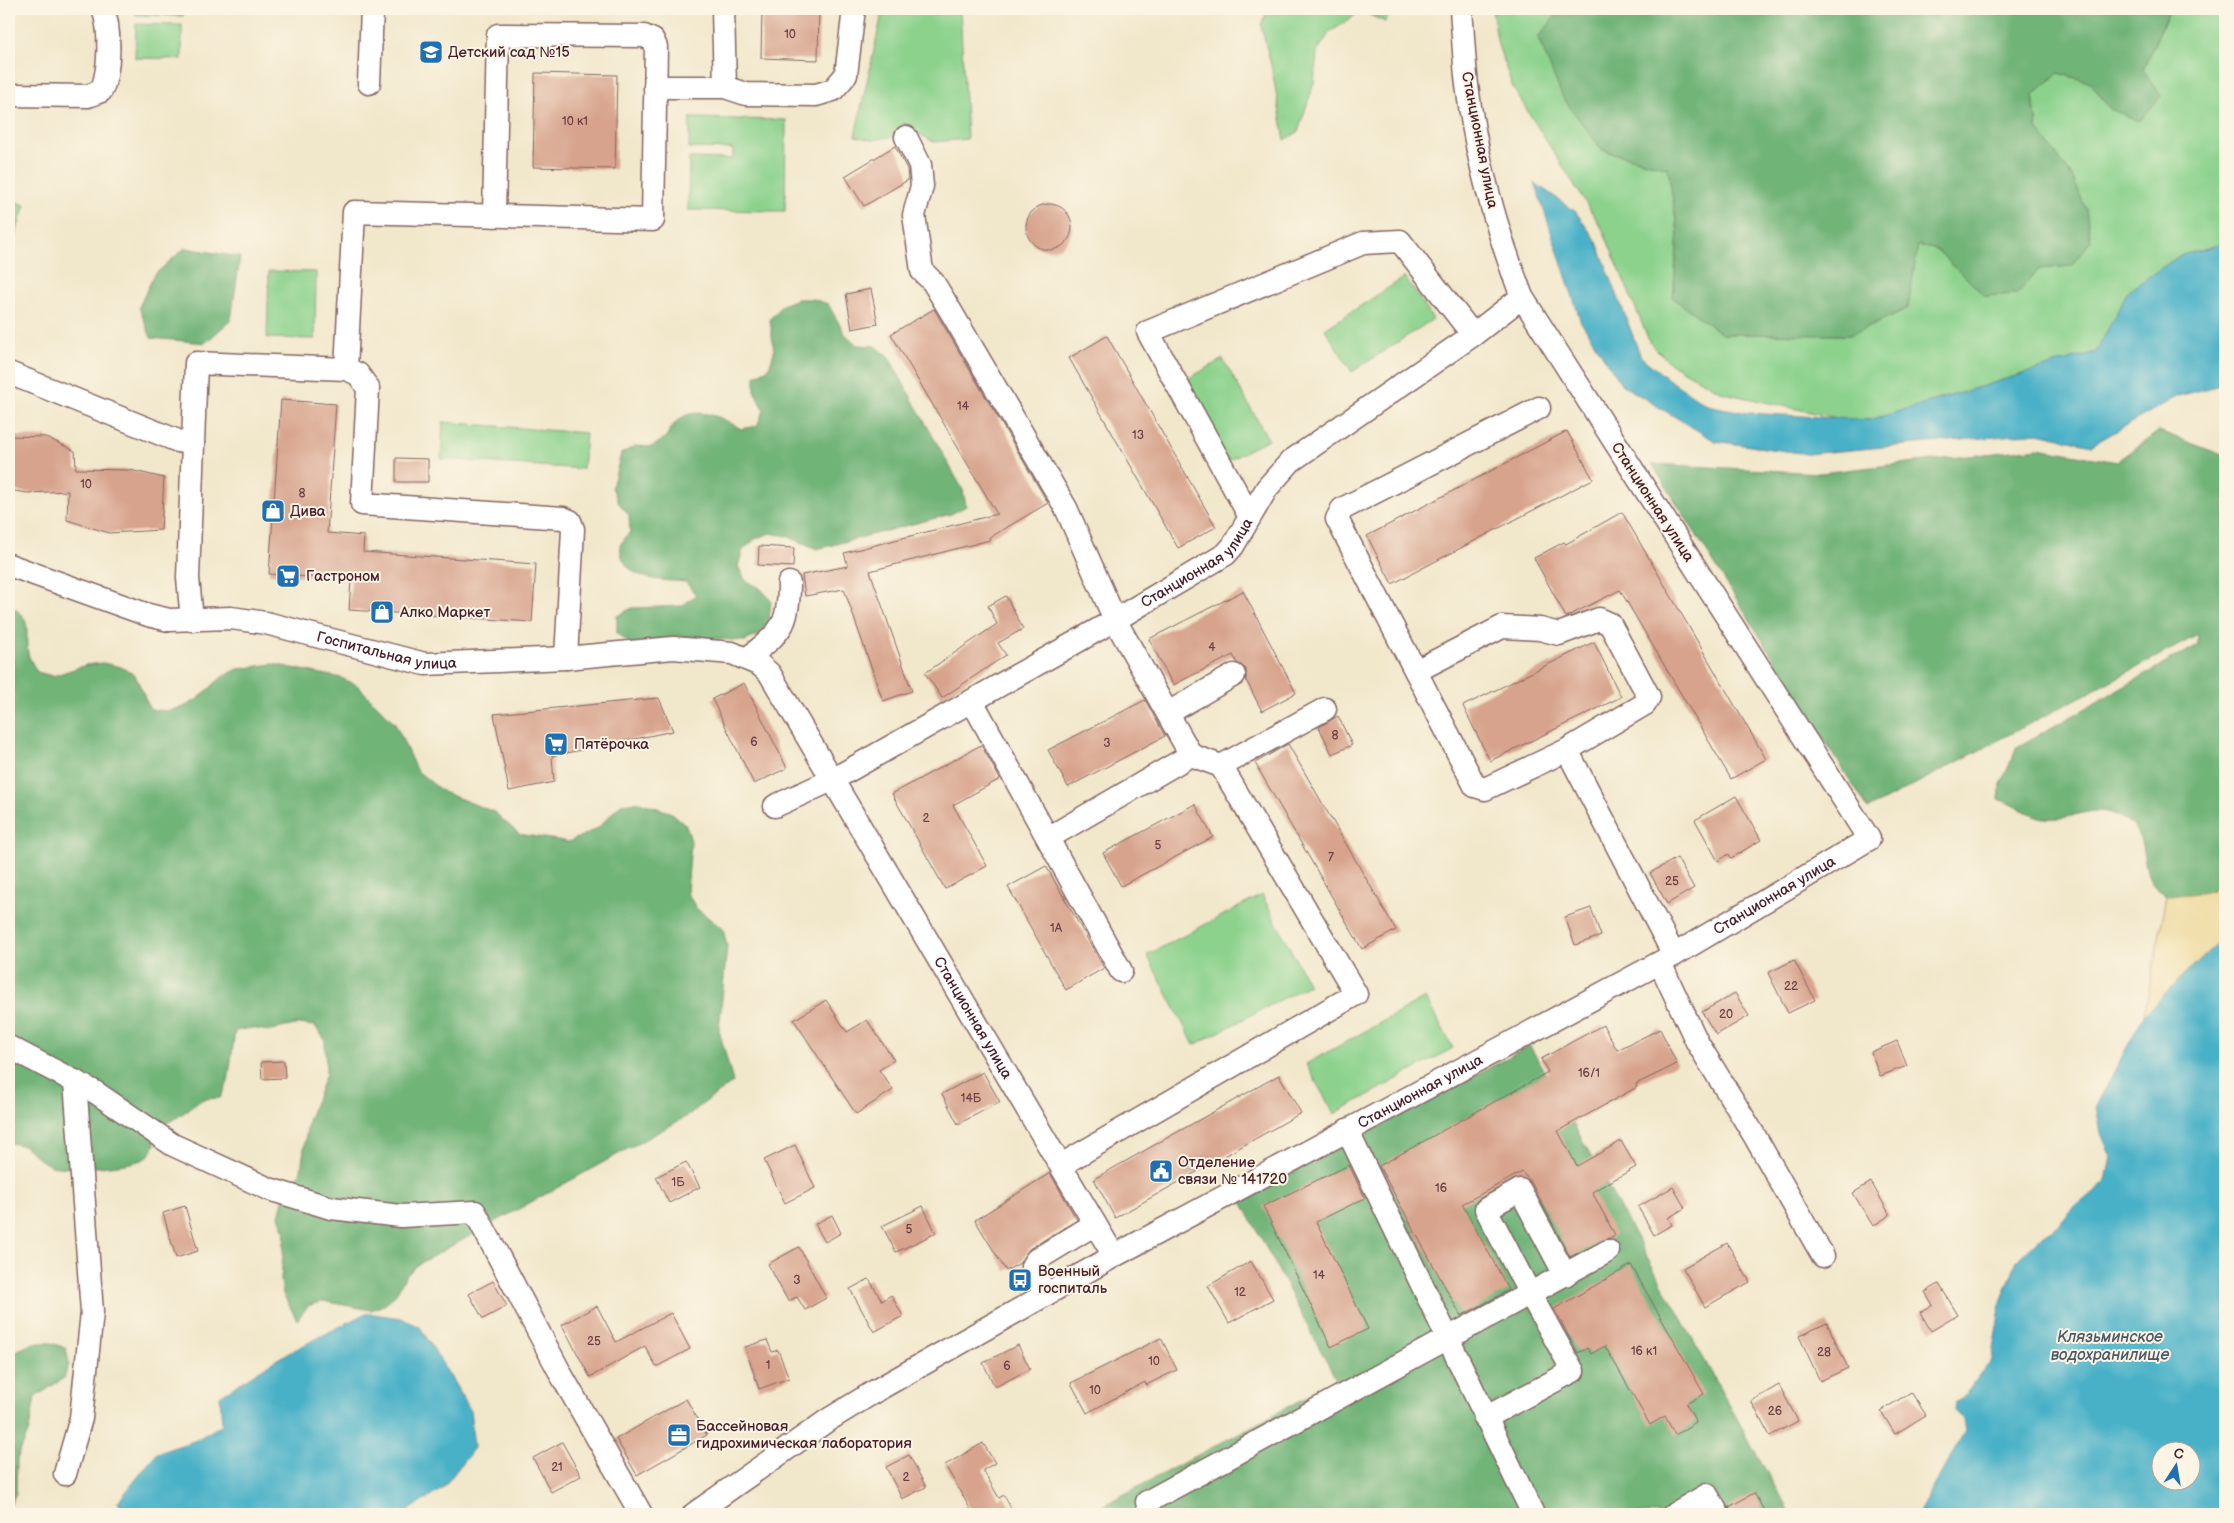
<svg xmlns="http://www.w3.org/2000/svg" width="2234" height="1523" viewBox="0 0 2234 1523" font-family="'Balsamiq Sans',sans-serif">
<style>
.green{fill:#8cd28d;stroke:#6b785c}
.forest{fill:#71b478;stroke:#5e6a52}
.sand{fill:#eeda9e;stroke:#9c7c64}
.water{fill:#49b1c7;stroke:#4a6879;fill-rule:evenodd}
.building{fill:#d7a38c}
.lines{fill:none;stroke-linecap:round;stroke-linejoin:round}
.minor-casing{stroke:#846563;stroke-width:25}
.minor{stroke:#fff;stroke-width:22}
.labels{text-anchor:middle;stroke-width:4;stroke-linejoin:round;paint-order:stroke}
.number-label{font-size:12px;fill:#6d4043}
.poi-label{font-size:15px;fill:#4a1f2b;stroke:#fcf5e5;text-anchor:start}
.street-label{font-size:15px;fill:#4a1f2b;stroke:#fcf5e5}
.water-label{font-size:16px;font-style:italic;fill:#4a5969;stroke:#fcf5e5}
</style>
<rect width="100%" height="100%" fill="#fcf5e5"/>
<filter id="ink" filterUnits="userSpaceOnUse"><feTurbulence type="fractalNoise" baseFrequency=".02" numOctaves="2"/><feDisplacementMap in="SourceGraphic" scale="10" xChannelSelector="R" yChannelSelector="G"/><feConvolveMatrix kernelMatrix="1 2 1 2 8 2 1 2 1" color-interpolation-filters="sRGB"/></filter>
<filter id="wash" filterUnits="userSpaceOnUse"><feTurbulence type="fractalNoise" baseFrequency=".0096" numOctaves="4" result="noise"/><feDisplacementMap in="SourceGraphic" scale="20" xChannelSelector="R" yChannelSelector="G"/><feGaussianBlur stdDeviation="1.12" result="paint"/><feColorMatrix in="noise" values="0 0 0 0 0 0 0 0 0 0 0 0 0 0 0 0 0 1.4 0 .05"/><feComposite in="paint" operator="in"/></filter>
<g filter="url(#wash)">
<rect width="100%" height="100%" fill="#f1e7cb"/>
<!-- green -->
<path class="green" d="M 136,9 L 183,9 L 183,16 L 136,15 Z
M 883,9 L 960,9 L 967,139 L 934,142 L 915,132 L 873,140 L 855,136 Z
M 1269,9 L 1393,9 L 1385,22 L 1361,11 L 1329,33 L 1317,52 L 1314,83 L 1298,132 L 1285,140 L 1271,65 L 1261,25 Z
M 1492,9 L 1561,9 L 1538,38 L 1602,150 L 1668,168 L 1678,233 L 1673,298 L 1722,334 L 1850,335 L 1908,308 L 1917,245 L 1937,250 L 1985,296 L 2017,294 L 2039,269 L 2071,266 L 2073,178 L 2037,128 L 2033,95 L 2058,73 L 2090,82 L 2110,109 L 2143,69 L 2170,9 L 2225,9 L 2225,243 L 2179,256 L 2128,291 L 2096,352 L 1870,420 L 1842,419 L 1724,393 L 1671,364 L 1650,343 L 1603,230 L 1513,88 L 1498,45 Z
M 136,24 L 182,25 L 182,59 L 135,58 Z
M 690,118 L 786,120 L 785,211 L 688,210 L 689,158 L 733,159 L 733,149 L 689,148 Z
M 9,200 L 25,205 L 9,255 Z
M 269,271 L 316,272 L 315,339 L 267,338 Z
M 1405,277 L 1433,319 L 1352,372 L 1325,329 Z
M 1223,359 L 1268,439 L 1228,461 L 1184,381 Z
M 443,422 L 586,433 L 583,469 L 441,459 Z
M 1262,895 L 1309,985 L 1194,1045 L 1147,955 Z
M 1425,998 L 1453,1048 L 1334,1114 L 1306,1064 Z"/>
<!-- forest -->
<path class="forest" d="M 1561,9 L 2170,9 L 2143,69 L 2161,96 L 2140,121 L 2110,109 L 2090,82 L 2058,73 L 2033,95 L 2037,128 L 2073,178 L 2086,209 L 2091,241 L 2071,266 L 2039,269 L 2017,294 L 1985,296 L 1937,250 L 1918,245 L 1908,308 L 1850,335 L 1722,334 L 1673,298 L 1678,233 L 1668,168 L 1602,150 L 1563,98 L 1538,38 Z
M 185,248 L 240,257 L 231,320 L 205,343 L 151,338 L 139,307 L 154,275 Z
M 797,299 L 813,299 L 828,304 L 845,334 L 857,345 L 875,346 L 888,356 L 963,490 L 966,506 L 951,514 L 817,549 L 787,536 L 770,533 L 755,539 L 743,550 L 738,566 L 745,580 L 760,588 L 771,600 L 769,621 L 759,634 L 745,641 L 679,636 L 631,644 L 617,633 L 617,616 L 632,608 L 682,606 L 696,595 L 686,582 C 666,580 635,582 624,561 C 621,557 621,550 620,545 L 630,532 L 629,515 L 618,502 L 612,487 L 621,454 L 635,446 L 651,447 C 657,444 663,440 667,435 C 670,431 672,426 676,422 C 695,404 722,417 741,429 L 757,426 L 764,410 L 755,392 L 755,376 L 769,368 L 774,352 L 770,319 L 782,305 Z
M 2159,431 L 2225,456 L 2225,874 L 2211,892 L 2167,896 C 2164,893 2158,890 2155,887 C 2139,869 2150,838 2127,821 C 2092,798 2078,822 2045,818 C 2033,817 2012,804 1999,799 L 2001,784 L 2017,747 L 2198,645 L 2198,635 L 1868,809 L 1652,464 L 1820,473 L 2038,448 L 2117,462 Z
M 9,605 C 37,621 22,633 29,657 C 31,662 35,667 37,672 L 53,676 L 86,665 L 103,663 L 121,667 L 135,675 L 150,709 L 166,711 L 184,707 L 198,699 L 222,677 L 238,669 L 273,664 L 341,678 L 357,685 L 395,723 L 416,770 L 443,792 L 494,812 L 519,834 L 569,842 L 598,828 L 621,804 L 640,802 L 672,813 L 686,825 L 691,841 L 687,893 L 697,909 L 723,929 L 727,946 L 719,1030 L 733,1082 C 719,1094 704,1101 691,1114 L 417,1265 L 405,1277 L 397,1292 L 386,1304 L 371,1310 L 323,1301 L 308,1306 L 297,1320 L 283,1294 L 281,1279 L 285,1232 L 279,1216 L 283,1200 L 293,1185 L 301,1170 L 308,1121 L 326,1074 L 325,1040 L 315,1026 L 299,1024 L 268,1031 L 252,1028 L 235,1031 L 228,1082 L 220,1098 L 203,1099 L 175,1119 L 160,1126 C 157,1136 155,1150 147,1157 C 135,1167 67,1170 52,1166 C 40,1162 34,1153 24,1146 C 20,1144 13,1144 9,1143 Z
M 1530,1046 L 1790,1514 L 1087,1514 L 1337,1381 L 1241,1200 Z
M 34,1343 L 51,1343 L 66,1348 L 69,1364 L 64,1378 L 35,1397 L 29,1430 L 17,1459 L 16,1493 L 9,1507 L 9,1354 Z"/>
<!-- sand -->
<path class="sand" d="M 2225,874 L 2225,935 L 2144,1015 L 2167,896 L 2211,892 Z"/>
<!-- water -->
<path class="water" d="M 1535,183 L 1575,211 L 1597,242 L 1641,357 L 1668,379 L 1707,405 L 1748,413 L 1870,420 L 2096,352 L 2128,291 L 2179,256 L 2225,243 L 2225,384 L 2178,396 L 2092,445 L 2038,433 L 1807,454 L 1715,441 L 1622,385 L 1581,322 Z
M 2225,935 L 2225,1514 L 1918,1514 L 1965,1431 L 1963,1419 L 1954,1411 L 1955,1401 L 1963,1398 L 1991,1360 L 2001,1303 L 2017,1260 L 2040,1238 L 2058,1226 L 2071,1211 L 2106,1181 L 2111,1157 L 2101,1133 L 2096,1106 L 2144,1015 ZM 2162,1450 L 2192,1450 L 2192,1480 L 2162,1480 Z
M 366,1313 L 401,1318 L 420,1327 L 470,1409 L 474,1448 L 442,1489 L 403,1514 L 124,1514 L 118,1502 L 157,1453 L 194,1441 L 222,1425 L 220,1396 L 279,1358 Z"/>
<g id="blocks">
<!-- building -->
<path class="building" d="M 762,9 L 819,9 L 818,60 L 761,58 Z
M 535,73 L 617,75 L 615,169 L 533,167 Z
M 895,146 L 907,169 L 908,180 L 864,206 L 845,176 Z
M1026 227a23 23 0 1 1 46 0a23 23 0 1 1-46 0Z
M 871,289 L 878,324 L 852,329 L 846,294 Z
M 934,309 L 1048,503 L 989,538 L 990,540 L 870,571 L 912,691 L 883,701 L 844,589 L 805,596 L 802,575 L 848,566 L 844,553 L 997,514 L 891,334 Z
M 1107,336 L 1216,527 L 1178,548 L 1069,358 Z
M 281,400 L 336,404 L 327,533 L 364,536 L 363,552 L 536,564 L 532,622 L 349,610 L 351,580 L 269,574 Z
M 1567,431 L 1593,479 L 1392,584 L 1367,536 Z
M 9,436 L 46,437 L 75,451 L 76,469 L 130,470 L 164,478 L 161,530 L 109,533 L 67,520 L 68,491 L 27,493 L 9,490 Z
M 396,458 L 428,459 L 428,482 L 396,482 Z
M 1622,512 L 1766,759 L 1731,779 L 1620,590 L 1566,617 L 1534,558 L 1564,542 L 1566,544 Z
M 759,546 L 794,548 L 793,567 L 758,565 Z
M 1243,591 L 1296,693 L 1262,711 L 1246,680 L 1246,669 L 1237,663 L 1233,655 L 1173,685 L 1149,639 Z
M 1006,596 L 1023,629 L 998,643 L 1006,655 L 942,698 L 925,673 L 997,624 L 988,606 Z
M 1594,642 L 1621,697 L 1490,761 L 1463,706 Z
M 744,683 L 787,768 L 754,784 L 712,699 Z
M 659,698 L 673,731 L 552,756 L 554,782 L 509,791 L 494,714 Z
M 1145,700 L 1165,736 L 1068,787 L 1048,750 Z
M 1338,716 L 1352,745 L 1332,754 L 1319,727 Z
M 1288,744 L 1396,930 L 1362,949 L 1255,763 Z
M 981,745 L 1000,779 L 953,805 L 987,866 L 945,889 L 892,794 Z
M 1736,796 L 1761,840 L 1731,858 L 1729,854 L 1718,861 L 1695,820 Z
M 1195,804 L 1213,837 L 1121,886 L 1103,853 Z
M 1677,858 L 1694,888 L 1667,904 L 1650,873 Z
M 1046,866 L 1104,968 L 1066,990 L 1008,887 Z
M 1591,908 L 1601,936 L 1575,945 L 1565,917 Z
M 1794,960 L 1815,1000 L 1788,1013 L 1768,973 Z
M 1735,993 L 1749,1016 L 1716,1035 L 1702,1012 Z
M 826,1000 L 847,1032 L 867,1020 L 894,1060 L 879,1070 L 893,1090 L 856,1114 L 794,1020 Z
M 1603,1025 L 1617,1050 L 1660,1029 L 1677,1064 L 1636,1084 L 1637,1087 L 1558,1131 L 1577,1166 L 1621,1141 L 1636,1167 L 1592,1192 L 1615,1235 L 1570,1257 L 1532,1184 L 1522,1172 L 1462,1204 L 1509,1290 L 1461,1316 L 1379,1166 L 1548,1072 L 1541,1059 Z
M 1897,1041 L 1907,1066 L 1880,1076 L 1871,1052 Z
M 284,1061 L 285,1078 L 262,1079 L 261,1062 Z
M 983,1072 L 1000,1102 L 958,1124 L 942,1094 Z
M 1279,1075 L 1301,1113 L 1115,1218 L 1094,1179 Z
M 795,1145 L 815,1188 L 785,1203 L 764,1160 Z
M 686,1162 L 700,1187 L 669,1203 L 656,1177 Z
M 1349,1165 L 1365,1198 L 1316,1222 L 1368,1329 L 1331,1347 L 1263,1206 Z
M 1050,1173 L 1077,1220 L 1029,1249 L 1020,1263 L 1006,1271 L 975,1220 Z
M 1871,1182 L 1890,1215 L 1873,1226 L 1853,1193 Z
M 1673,1187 L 1685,1208 L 1668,1218 L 1672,1225 L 1654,1235 L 1638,1207 Z
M 185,1206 L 198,1251 L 176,1258 L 163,1213 Z
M 923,1206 L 936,1233 L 896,1252 L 882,1226 Z
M 832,1215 L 841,1233 L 825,1242 L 815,1224 Z
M 1727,1243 L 1750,1282 L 1705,1307 L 1683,1268 Z
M 799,1247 L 826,1298 L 805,1310 L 797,1297 L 788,1301 L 768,1264 Z
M 1251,1261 L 1273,1299 L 1229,1323 L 1208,1286 Z
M 1631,1265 L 1704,1394 L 1686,1404 L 1696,1422 L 1675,1435 L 1665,1416 L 1650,1425 L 1605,1346 L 1591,1354 L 1587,1348 L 1578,1353 L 1554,1309 Z
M 869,1279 L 882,1301 L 891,1295 L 903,1316 L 874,1332 L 850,1289 Z
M 493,1281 L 507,1306 L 483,1319 L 469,1294 Z
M 1939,1284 L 1958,1315 L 1931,1331 L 1920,1312 L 1933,1305 L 1925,1292 Z
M 597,1306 L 616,1342 L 671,1313 L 690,1349 L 656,1367 L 645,1346 L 590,1377 L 562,1325 Z
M 1827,1323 L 1848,1368 L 1820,1381 L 1799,1336 Z
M 1161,1338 L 1177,1370 L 1146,1385 L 1145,1382 L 1087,1413 L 1071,1383 Z
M 767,1340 L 772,1352 L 778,1350 L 789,1378 L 759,1389 L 745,1347 Z
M 1018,1345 L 1030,1369 L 995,1387 L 983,1363 Z
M 1779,1385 L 1798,1421 L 1770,1436 L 1751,1401 Z
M 1911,1392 L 1926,1415 L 1895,1434 L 1881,1411 Z
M 686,1399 L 707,1435 L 637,1475 L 616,1439 Z
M 562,1442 L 581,1476 L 551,1492 L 533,1458 Z
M 983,1443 L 995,1463 L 983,1470 L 999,1498 L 1004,1495 L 1014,1514 L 969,1514 L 972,1512 L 945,1465 Z
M 909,1455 L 926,1487 L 902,1499 L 886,1467 Z
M 1754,1493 L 1766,1514 L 1731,1514 L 1729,1507 Z"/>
</g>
</g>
<g filter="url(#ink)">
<use href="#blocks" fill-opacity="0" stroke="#846563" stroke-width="1"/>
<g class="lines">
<!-- minor casing -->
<g class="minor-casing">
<g id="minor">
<path d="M 723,9 L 725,87"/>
<path d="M 369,83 L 372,9"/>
<path d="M 655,87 L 725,87 L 746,94 L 816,95 L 833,90 L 846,75 L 854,9"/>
<path d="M 9,95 L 88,96 L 101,91 C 110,72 111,29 103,9"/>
<path d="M 906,137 L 920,165 L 922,186 L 914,215 L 922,271 L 933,282 L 950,310 L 1066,508 L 1115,620 L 1191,755"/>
<path d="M 346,369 L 354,212 L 653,220 L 656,47 L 653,40 L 644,36 L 498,35 L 494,216"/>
<path d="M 9,373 L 178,441 L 193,444"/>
<path d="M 1539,408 L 1342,509 L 1337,519 L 1475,786 L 1485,789 L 1567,750 L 1674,955"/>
<path d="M 1249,515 L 1148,332 L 1363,243 L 1400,241 L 1473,335"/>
<path id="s1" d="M 9,565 L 148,615 L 169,620 L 231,618 L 266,623 L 425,664 L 566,658 L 673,648 L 732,653 L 760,665 L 770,674 L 1114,1256"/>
<path d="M 192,620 L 188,578 L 196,363 L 346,369 L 358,374 L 368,388 L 362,504 L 563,518 L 570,521 L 573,529 L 566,658"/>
<path d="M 747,659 C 780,631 789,629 789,583"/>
<path d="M 1416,671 L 1502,627 L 1540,629 L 1559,634 L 1599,619 L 1610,624 L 1649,697 L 1645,704 L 1567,750"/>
<path d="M 972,701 L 1121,971"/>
<path d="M 1168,713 L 1234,675"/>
<path d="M 1221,766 L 1325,709"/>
<path id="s2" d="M 775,806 L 832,780 L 1115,620 L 1226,554 L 1233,546 L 1267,488 L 1291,461 L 1473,335 L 1522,297"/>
<path d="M 1048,838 L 1191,755 L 1221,766 L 1356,994 L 1061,1165"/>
<path d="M 1660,963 L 1697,1042 L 1754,1135 L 1823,1256"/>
<path d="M 9,1047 L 95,1092 L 173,1145 L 269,1189 L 331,1208 L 401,1216 L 475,1212 L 563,1378 L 641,1514"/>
<path d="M 1347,1130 L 1533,1514"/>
<path d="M 1046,1294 L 1033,1272 L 1032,1266 L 1036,1260 L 1095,1224"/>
<path d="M 1485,1418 L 1573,1371 L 1530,1294 L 1486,1209 L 1520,1190 L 1565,1275"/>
<path d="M 65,1474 L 81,1418 L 92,1312 L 75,1081"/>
<path d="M 1147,1502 L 1608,1251"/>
<path id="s3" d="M 694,1514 L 828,1420 L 877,1390 L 1114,1256 L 1674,955 L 1869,839 L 1522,297 C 1496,229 1476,158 1467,85 C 1464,60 1463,34 1461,9"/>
<path d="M 1674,1514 L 1707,1495 L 1718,1514"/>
</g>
</g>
<!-- minor -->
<use href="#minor" class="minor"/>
</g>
</g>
<!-- icons -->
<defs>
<g id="school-square" transform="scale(1.25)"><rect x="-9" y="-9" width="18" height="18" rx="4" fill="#1f6fb2" stroke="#fcf5e5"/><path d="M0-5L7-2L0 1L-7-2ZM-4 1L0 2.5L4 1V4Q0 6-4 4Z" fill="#fff"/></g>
<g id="shop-square" transform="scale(1.25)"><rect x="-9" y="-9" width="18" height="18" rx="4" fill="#1f6fb2" stroke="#fcf5e5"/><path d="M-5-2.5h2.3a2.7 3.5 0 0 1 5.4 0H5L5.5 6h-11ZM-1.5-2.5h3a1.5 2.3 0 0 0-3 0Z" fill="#fff"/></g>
<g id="supermarket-square" transform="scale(1.25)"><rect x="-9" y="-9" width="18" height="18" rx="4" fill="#1f6fb2" stroke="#fcf5e5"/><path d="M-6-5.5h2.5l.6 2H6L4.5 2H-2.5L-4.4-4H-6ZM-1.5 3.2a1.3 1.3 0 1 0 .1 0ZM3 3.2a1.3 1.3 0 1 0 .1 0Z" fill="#fff"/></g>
<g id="civic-square" transform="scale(1.25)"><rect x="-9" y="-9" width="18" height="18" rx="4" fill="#1f6fb2" stroke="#fcf5e5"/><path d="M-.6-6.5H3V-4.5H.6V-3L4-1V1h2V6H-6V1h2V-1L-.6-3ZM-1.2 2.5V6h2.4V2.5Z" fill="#fff"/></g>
<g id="bus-square" transform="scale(1.25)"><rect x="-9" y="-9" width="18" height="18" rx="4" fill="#1f6fb2" stroke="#fcf5e5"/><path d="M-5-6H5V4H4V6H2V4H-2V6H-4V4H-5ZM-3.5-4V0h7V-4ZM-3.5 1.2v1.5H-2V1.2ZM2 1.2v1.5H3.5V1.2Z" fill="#fff"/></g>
<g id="office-square" transform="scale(1.25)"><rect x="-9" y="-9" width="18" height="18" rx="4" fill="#1f6fb2" stroke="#fcf5e5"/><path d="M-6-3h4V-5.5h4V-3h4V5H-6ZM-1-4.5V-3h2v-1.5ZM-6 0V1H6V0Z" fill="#fff"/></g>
</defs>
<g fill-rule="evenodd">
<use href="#school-square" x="431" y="52"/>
<use href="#shop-square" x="273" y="511"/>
<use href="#supermarket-square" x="288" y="576"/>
<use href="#shop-square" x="382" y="612"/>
<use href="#supermarket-square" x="556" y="744"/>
<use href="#civic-square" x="1161" y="1171"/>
<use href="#bus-square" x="1020" y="1280"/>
<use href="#office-square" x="679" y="1435"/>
</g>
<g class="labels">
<!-- number labels -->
<g class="number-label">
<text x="790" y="38">10</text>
<text x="575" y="125">10 к1</text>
<text x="963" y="410">14</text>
<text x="1138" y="439">13</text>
<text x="86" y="488">10</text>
<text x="302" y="497">8</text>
<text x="1212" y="651">4</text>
<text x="1335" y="739">8</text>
<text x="754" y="746">6</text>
<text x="1107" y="747">3</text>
<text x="926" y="822">2</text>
<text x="1158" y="849">5</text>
<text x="1331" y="861">7</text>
<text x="1672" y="885">25</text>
<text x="1056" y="932">1А</text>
<text x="1791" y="990">22</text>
<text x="1726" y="1018">20</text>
<text x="1589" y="1077">16/1</text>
<text x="971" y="1102">14Б</text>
<text x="678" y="1186">1Б</text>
<text x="1441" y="1192">16</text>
<text x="909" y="1233">5</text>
<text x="1319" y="1279">14</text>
<text x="797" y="1284">3</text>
<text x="1240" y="1296">12</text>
<text x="594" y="1345">25</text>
<text x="1644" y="1355">16 к1</text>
<text x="1824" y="1356">28</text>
<text x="1154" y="1365">10</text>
<text x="768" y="1369">1</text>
<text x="1007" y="1370">6</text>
<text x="1095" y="1394">10</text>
<text x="1775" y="1415">26</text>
<text x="557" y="1471">21</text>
<text x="906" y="1481">2</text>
</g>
<!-- poi labels -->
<g class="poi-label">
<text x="448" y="57">Детский сад №15</text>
<text x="290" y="516">Дива</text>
<text x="306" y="581">Гастроном</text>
<text x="400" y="617">Алко Маркет</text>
<text x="574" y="749">Пятёрочка</text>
<text x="1178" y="1167">Отделение<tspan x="1178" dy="17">связи № 141720</tspan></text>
<text x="1038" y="1276">Военный<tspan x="1038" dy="17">госпиталь</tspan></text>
<text x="696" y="1431">Бассейновая<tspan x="696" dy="17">гидрохимическая лаборатория</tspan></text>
</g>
<!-- street labels -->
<g class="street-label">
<text transform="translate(1480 140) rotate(79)" y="5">Станционная улица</text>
<text transform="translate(1653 502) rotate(57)" y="5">Станционная улица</text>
<text dy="5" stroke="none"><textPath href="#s2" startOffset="489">Станционная улица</textPath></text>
<text dy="5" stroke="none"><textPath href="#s1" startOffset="391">Госпитальная улица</textPath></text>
<text dy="5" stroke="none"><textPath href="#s3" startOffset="1246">Станционная улица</textPath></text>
<text dy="5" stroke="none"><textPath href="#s1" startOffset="1182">Станционная улица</textPath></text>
<text dy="5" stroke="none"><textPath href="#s3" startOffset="841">Станционная улица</textPath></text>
</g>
<!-- water labels -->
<g class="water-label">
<text x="2110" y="1342">Клязьминское<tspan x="2110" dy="18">водохранилище</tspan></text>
</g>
</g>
<!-- margin -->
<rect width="2234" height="1523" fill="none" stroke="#fcf5e5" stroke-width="30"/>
<!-- north arrow -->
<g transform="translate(2176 1466) rotate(12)"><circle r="24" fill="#fcf5e5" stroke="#b59f9b"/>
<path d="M0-4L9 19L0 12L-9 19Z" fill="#1f6fb2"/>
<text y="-8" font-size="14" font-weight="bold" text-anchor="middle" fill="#4a1f2b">С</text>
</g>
</svg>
